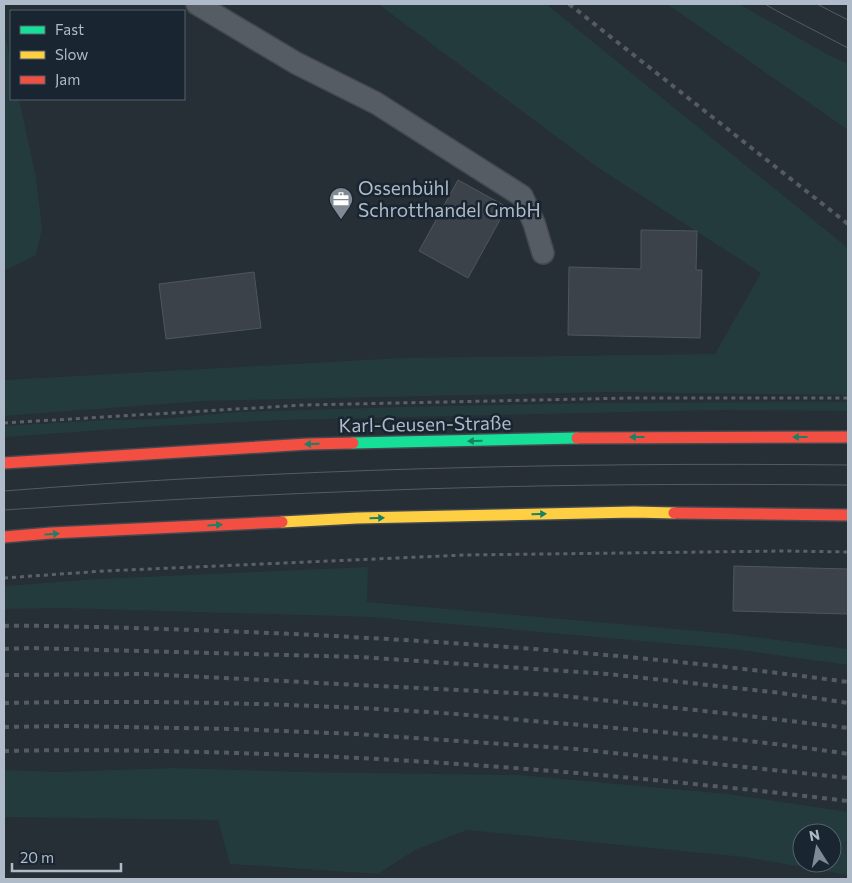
<svg xmlns="http://www.w3.org/2000/svg" width="852" height="883" viewBox="0 0 852 883" font-family="Commissioner,sans-serif">
<style>
.green{fill:#233b3c;fill-rule:evenodd}
.building{fill:#3b4249;stroke:#4e565e}
.lines{fill:none;stroke-linecap:round;stroke-linejoin:round}
.lane-casing{stroke:#43484e;stroke-width:24}
.fast-casing{stroke:#43484e;stroke-width:14}
.slow-casing{stroke:#43484e;stroke-width:14}
.jam-casing{stroke:#43484e;stroke-width:14}
.path{stroke:#5a6167;stroke-width:3;stroke-dasharray:4 4;stroke-linecap:butt}
.lane{stroke:#565c64;stroke-width:21}
.fast{stroke:#16e098;stroke-width:11}
.slow{stroke:#ffcf43;stroke-width:11}
.jam{stroke:#f24e42;stroke-width:11}
.tram{stroke:#555b61;stroke-width:1}
.rail{stroke:#555b61;stroke-width:4;stroke-dasharray:5 5;stroke-linecap:butt}
.oneway{fill:#188264}
.labels{text-anchor:middle;stroke-width:5;stroke-linejoin:round;paint-order:stroke}
.poi-label{font-size:19px;fill:#afbbc8;stroke:#192531;text-anchor:start}
.street-label{font-size:19px;fill:#afbbc8;stroke:#192531}
</style>
<rect width="100%" height="100%" fill="#262e36"/>
<!-- green -->
<path class="green" d="M 378,4 L 546,4 L 848,248 L 848,395 L 610,392 L 203,401 L 4,416 L 4,380 L 401,358 L 715,354 L 761,273 L 597,167 Z
M 667,4 L 739,4 L 825,53 L 848,64 L 848,130 Z
M 4,29 L 11,64 L 11,99 L 19,99 L 36,177 L 42,228 L 36,255 L 4,271 Z
M 848,402 L 848,411 L 716,410 L 283,420 L 159,426 L 4,437 L 4,426 L 105,420 L 160,419 L 239,412 L 401,407 L 602,403 Z
M 368,567 L 367,602 L 722,633 L 848,649 L 848,665 L 733,649 L 370,617 L 62,608 L 4,609 L 4,586 L 98,579 Z
M 173,768 L 301,772 L 519,775 L 728,794 L 848,812 L 848,875 L 744,857 L 467,830 L 415,850 L 378,874 L 230,864 L 218,820 L 4,817 L 4,770 L 57,772 ZM 802,833 L 832,833 L 832,863 L 802,863 Z"/>
<!-- building -->
<path class="building" d="M 458,180 L 507,207 L 468,278 L 419,251 Z
M 641,230 L 697,231 L 696,270 L 702,270 L 700,338 L 568,335 L 569,267 L 641,269 Z
M 254,272 L 261,328 L 166,339 L 159,284 Z
M 734,566 L 848,569 L 848,614 L 733,611 Z"/>
<g class="lines">
<!-- lane casing -->
<g class="lane-casing">
<path id="lane" d="M 197,4 L 296,63 L 376,103 L 522,196 L 534,223 L 543,253"/>
</g>
<!-- fast casing -->
<g class="fast-casing">
<path id="fast" d="M 353,443 L 577,438"/>
</g>
<!-- slow casing -->
<g class="slow-casing">
<path id="slow" d="M 282,522 L 357,518 L 634,512 L 674,513"/>
</g>
<!-- jam casing -->
<g class="jam-casing">
<path id="jam" d="M 577,438 L 848,437
M 4,463 L 308,444 L 353,443
M 674,513 L 848,515
M 4,537 L 51,533 L 282,522"/>
</g>
<!-- path -->
<path class="path" d="M 4,423 L 304,405 L 630,398 L 848,398
M 4,578 L 104,571 L 465,555 L 785,551 L 848,552"/>
<!-- lane -->
<use href="#lane" class="lane"/>
<!-- fast -->
<use href="#fast" class="fast"/>
<!-- slow -->
<use href="#slow" class="slow"/>
<!-- jam -->
<use href="#jam" class="jam"/>
<!-- tram -->
<path class="tram" d="M 765,4 L 777,11 L 848,48
M 817,4 L 848,20
M 4,491 C 284,469 567,462 848,465
M 4,510 C 166,499 329,491 492,487 C 610,484 729,484 848,485"/>
<!-- rail -->
<path class="rail" d="M 569,4 L 848,224
M 4,626 C 36,625 69,627 102,627 C 165,629 229,631 293,634 C 479,643 664,657 848,682
M 4,649 L 30,648 L 360,657 L 608,674 L 781,693 L 848,703
M 4,675 L 146,674 L 554,695 L 732,714 L 848,728
M 4,703 C 150,700 296,703 442,713 C 484,716 527,721 569,724 C 662,732 756,740 848,754
M 4,727 L 68,726 L 234,729 L 356,734 L 576,749 L 848,778
M 4,751 C 92,749 180,751 267,754 C 462,761 655,778 848,801"/>
</g>
<!-- one-way arrows -->
<defs><path id="oneway-solid" d="M-6-.8H1V-3.2L6.5 0L1 3.2V.8H-6Z" transform="scale(1.25)"/></defs>
<g class="oneway">
<use href="#oneway-solid" transform="translate(637 437) rotate(180)"/>
<use href="#oneway-solid" transform="translate(800 437) rotate(180)"/>
<use href="#oneway-solid" transform="translate(475 441) rotate(179)"/>
<use href="#oneway-solid" transform="translate(312 444) rotate(178)"/>
<use href="#oneway-solid" transform="translate(539 514) rotate(-1)"/>
<use href="#oneway-solid" transform="translate(377 518) rotate(-1)"/>
<use href="#oneway-solid" transform="translate(215 525) rotate(-3)"/>
<use href="#oneway-solid" transform="translate(52 534) rotate(-4)"/>
</g>
<!-- icons -->
<defs>
<g id="office-pin" transform="scale(1.25)"><path d="M0 17L-7.5 6A9.5 9.5 0 1 1 7.5 6Z" fill="#7f8a95" stroke="#192531"/><path d="M-6-3h4V-5.5h4V-3h4V5H-6ZM-1-4.5V-3h2v-1.5ZM-6 0V1H6V0Z" fill="#fff"/></g>
</defs>
<g fill-rule="evenodd">
<use href="#office-pin" x="341" y="199"/>
</g>
<g class="labels">
<!-- poi labels -->
<g class="poi-label">
<text x="358" y="195">Ossenbühl<tspan x="358" dy="22">Schrotthandel GmbH</tspan></text>
</g>
<!-- street labels -->
<g class="street-label">
<text transform="translate(425 424) rotate(-1)" y="7">Karl-Geusen-Straße</text>
</g>
</g>
<!-- border -->
<rect width="852" height="883" fill="none" stroke="#afbbc8" stroke-width="10"/>
<!-- legend -->
<rect x="10" y="10" width="175" height="90" fill="#192531" stroke="#55616d"/>
<rect x="20" y="26" width="25" height="8" fill="#16e098" stroke="#55616d"/>
<text x="55" y="35" font-size="15" fill="#afbbc8">Fast</text>
<rect x="20" y="51" width="25" height="8" fill="#ffcf43" stroke="#55616d"/>
<text x="55" y="60" font-size="15" fill="#afbbc8">Slow</text>
<rect x="20" y="76" width="25" height="8" fill="#f24e42" stroke="#55616d"/>
<text x="55" y="85" font-size="15" fill="#afbbc8">Jam</text>
<!-- north arrow -->
<g transform="translate(817 848) rotate(349)"><circle r="24" fill="#192531" stroke="#55616d"/>
<path d="M0-4L9 19L0 12L-9 19Z" fill="#7f8a95"/>
<text y="-8" font-size="14" font-weight="bold" text-anchor="middle" fill="#afbbc8">N</text>
</g>
<!-- scale -->
<path d="M12 863v8h109v-8" fill="none" stroke="#afbbc8" stroke-width="2.5"/>
<text x="20" y="863" font-size="15" fill="#afbbc8" stroke="#192531" stroke-width="4" paint-order="stroke">20 m</text>
</svg>
